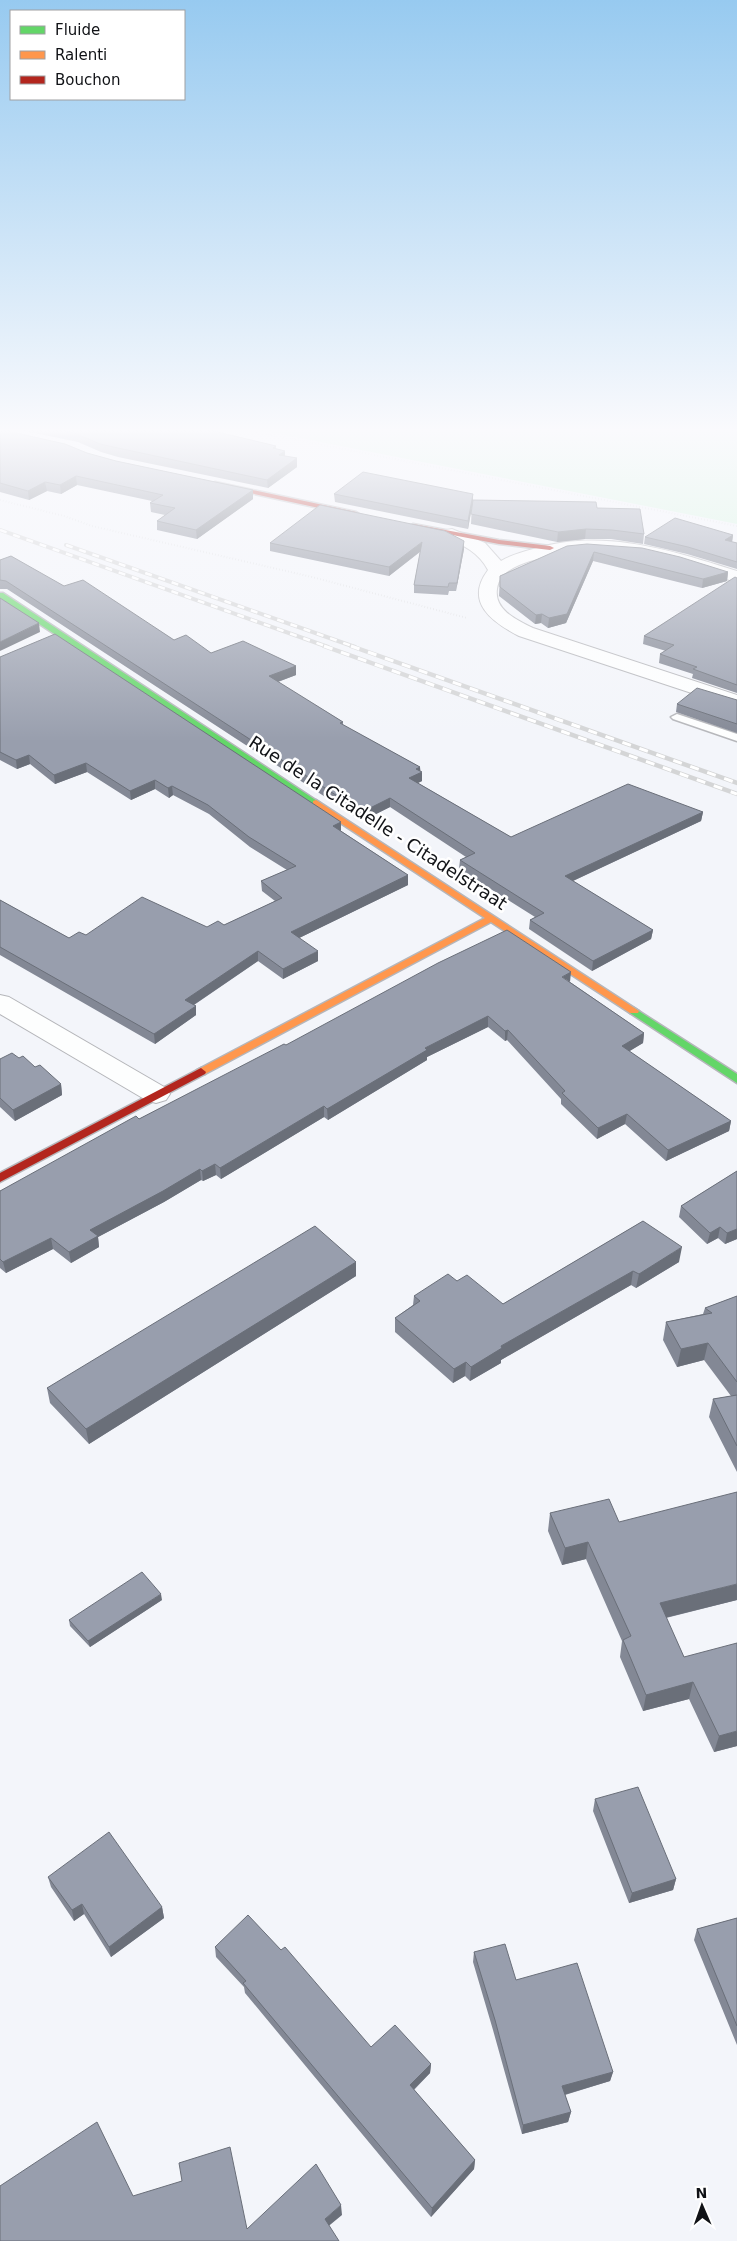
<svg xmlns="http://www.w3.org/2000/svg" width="737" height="2241" font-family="'DejaVu Sans',sans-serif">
	<rect width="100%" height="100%" fill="#f3f5fa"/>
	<path fill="#d4f5de" d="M249,428h488v96z"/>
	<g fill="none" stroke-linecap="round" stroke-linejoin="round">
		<defs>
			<path id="lane" d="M677,714l60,20v7l-64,-22 -2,-2z"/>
			<path id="street" d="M452,529l33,14 16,18c10,-6 21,-9 32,-12 70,-21 137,1 204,22v11c-20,-5 -39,-12 -58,-18 -50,-15 -99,-18 -149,-3 -14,5 -31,11 -33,28 -3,21 20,31 36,39l204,67v13l-218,-72c-27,-14 -55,-34 -31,-66 -9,-17 -24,-25 -42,-32l-3,-4 3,-4z
				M0,995l9,2 157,91 4,6 -4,6 -10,3 -10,-3 -146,-86z"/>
			<path id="fast" d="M0,593h3l317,210 -1,2h-6l-313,-207z
				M634,1008l103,66v9l-107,-70 -1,-2 1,-2z"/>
			<path id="slow" d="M316,800l323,211 -1,2h-8l-139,-91 -286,152h-8l-1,-2 1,-2 288,-152 -172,-113v-4z"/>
			<path id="jam" d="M215,482l141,30 3,2 -3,2 -143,-31v-2z
				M413,524l86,16 51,6 4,2 -4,2 -51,-6 -88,-17 -1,-1z
				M201,1068l5,4 -1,2 -205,108v-9z"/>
		</defs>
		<use href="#lane" stroke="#b5b6ba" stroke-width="3"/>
		<use href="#street" stroke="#b5b6ba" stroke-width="2"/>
		<use href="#fast" stroke="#b5b6ba" stroke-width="3"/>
		<use href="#slow" stroke="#b5b6ba" stroke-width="3"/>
		<use href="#jam" stroke="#b5b6ba" stroke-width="3"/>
		<path stroke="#d4d5d6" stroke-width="2" stroke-dasharray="0.5 2.5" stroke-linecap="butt" d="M236,428l501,98
			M0,500l64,16 28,10 220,51 155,41"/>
		<use href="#lane" fill="#fdfefe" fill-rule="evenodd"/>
		<use href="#street" fill="#fdfefe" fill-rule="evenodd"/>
		<use href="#fast" fill="#63d668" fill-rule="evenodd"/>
		<use href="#slow" fill="#ff974d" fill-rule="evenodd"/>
		<use href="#jam" fill="#b3261e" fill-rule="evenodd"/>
		<defs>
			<path id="rail-far1" d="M0,530l328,117
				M66,545l289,102"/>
			<path id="rail" d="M324,646l413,148
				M351,646l386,137"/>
		</defs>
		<use href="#rail-far1" stroke="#d4d5d6" stroke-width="4"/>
		<use href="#rail" stroke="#d4d5d6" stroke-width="4.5"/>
		<use href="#rail-far1" stroke="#fff" stroke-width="2.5" stroke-dasharray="7" stroke-linecap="butt"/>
		<use href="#rail" stroke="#fff" stroke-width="3" stroke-dasharray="9" stroke-linecap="butt"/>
	</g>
	<path fill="#838895" d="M20,428h196l-3,3 63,15v3l9,7 12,2v9l-29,21 -150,-31 -17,-5 -23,-10 -58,-12z
		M0,432l87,21 29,8 137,29v9l-56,40 -40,-9v-9l8,-6 -14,-3 -1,-9 2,-2 -75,-16 -16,9 -14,-3 -18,9 -29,-8z
		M334,494h139v6l124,8 47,26 -1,10 -32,-5h-26l-28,3 -86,-18 1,-19 -4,24 -133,-27z
		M733,535l-1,7 5,1v26l-50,-15 -43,-10 1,-7z
		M270,543l194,6 -8,42h-7l-1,4 -34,-2v-8l6,-33 -31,24 -119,-25z
		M567,546l161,26 -1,9 -25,7 -109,-27 -27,62 -18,5 -7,-5 -6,1 -36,-28 1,-20z
		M0,560l64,26 110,54 37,13 85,13v9l-18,7 65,40v3l77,42 2,14 -4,2 93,54 192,-25 -2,9 -128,60 80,49 -2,9 -59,32 -63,-42 1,-9 5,-3 -76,-48 1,-9 6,-3 -76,-50 -28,14 -355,-232h-7z
		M737,578v115l-45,-15 1,-4 -34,-11 1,-9 6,-3 -23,-7 1,-8z
		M0,657l341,165v9l67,44v10l-109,53 19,23 -35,18 -25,-18 -64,44 2,1v9l-41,29 -155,-89v-55l69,38 17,-3 121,-8 17,-2 51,-24 -13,-10 -1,-10 26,-11 -37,-23 -41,-33 -36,-19 -4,3 -14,-9 -24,11 -44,-28 -32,12 -25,-20 -13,5 -17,-9z
		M737,700v33l-61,-21 1,-8z
		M570,982l74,51 -1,10 -14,8 102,70 -2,10 -63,30 -41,-37 -28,15 -36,-35v-5l-54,-59 -2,1 -17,-14 -61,30v3l-99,60 -4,-3 -103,62 -5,-4 -13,6 -2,-1 -37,22 -66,35 1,10 -28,16 -18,-14 -47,24 -6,-5v-77l139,-72 147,-74z
		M19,1058l16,9 26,17 1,11 -47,26 -15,-14v-48z
		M737,1171v68l-12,5 -7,-6 -11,6 -28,-27 2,-11z
		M643,1221l36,41 -43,26 -5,-3 -130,75v3l-31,18 -5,-5 -12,7 -58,-51v-14l18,-13 1,-9 43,-15 46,23z
		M356,1262v14l-267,168 -39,-41 -3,-15z
		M737,1296v176l-28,-55 4,-18 18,-3 -27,-36 -27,7 -14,-27 3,-18 37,-8 2,-6z
		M550,1513l69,9 118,78 -71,18 18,39 53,89 -23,6 -25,-53 -46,12 -23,-54 2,-16 -36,-82 -24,6 -14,-34z
		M162,1600l-72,47 -20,-21 -1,-6z
		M595,1799l81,80 -3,11 -44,13 -36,-92z
		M48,1877l114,30 2,11 -53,39 -27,-43 -10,7 -23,-34z
		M737,1918v127l-43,-105 3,-11z
		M215,1947l156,100 60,17 -1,9 -16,17 61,70 -1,9 -43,48 -186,-224 -1,-6 -28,-30z
		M474,1952l42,28 97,92 -3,9 -45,14 6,17 -3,10 -46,12 -29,-104 -20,-68z"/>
	<path fill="#6a6f79" d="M207,428h9l-10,10 -1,-9z
		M285,451v8l-6,-4z
		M297,458v9l-29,21 -1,-8z
		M76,476l1,9 -16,9 -1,-9z
		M45,482l2,9 -18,9 -1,-9z
		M253,490v9l-56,40 -1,-9z
		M473,494v8l-5,27v-8z
		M586,529l-1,10 -28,3 1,-10z
		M733,535l-1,7 -7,-2z
		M464,541v8l-8,42 1,-8z
		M422,542v8l-33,26v-9z
		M594,552l-1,9 -27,62 -18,5 1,-10z
		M728,572l-1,9 -25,7 1,-9z
		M542,614l-1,9 -6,1 1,-9z
		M39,623l1,9 -40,19v-9z
		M296,666v9l-27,10v-9z
		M29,755l1,9 -13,5 -1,-9z
		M86,763l1,9 -32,12 -1,-9z
		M420,767v6l2,-1v9l-13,6v-9l7,-9z
		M155,780v9l-24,11 -1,-9z
		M172,786l1,9 -4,3 -1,-10z
		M390,798v9l-28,14v-9z
		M703,812l-2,9 -137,64 1,-9z
		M341,822v9l-8,-5z
		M408,875v10l-117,57v-10z
		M653,930l-2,9 -59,32 1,-10z
		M258,951v10l-72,49 -1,-10z
		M318,951v10l-35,18v-10z
		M571,972l-1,10 -8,-5z
		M196,1006v9l-41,29 -1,-10z
		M488,1016v11l-61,30v3l-99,60 -1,-11 98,-61z
		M508,1030l-1,10 -2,1v-10z
		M644,1033l-1,10 -23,14 2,-11z
		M61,1084l1,11 -47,26 -2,-11z
		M324,1106v11l-103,62 -1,-11z
		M627,1114l-2,10 -28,15 1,-11z
		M731,1121l-2,10 -63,30 2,-11z
		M215,1164l1,11 -13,6 -1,-10z
		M200,1169l1,11 -37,22 -66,35 1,10 -28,16 -2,-11 21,-22z
		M720,1227l-2,11 -11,6 3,-11z
		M737,1229v10l-12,5 2,-11z
		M51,1238l2,11 -47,24 -3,-11z
		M682,1247l-3,15 -43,26 3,-14z
		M356,1262v14l-267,168 -3,-15z
		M633,1271l-2,14 -130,75v3l-31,18 1,-14 30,-21z
		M708,1343l-4,17 -27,7 4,-18z
		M466,1362l-1,14 -12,7 1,-14z
		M588,1542l-2,17 -24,6 3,-17z
		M737,1584v16l-81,20 4,-17z
		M161,1594l1,6 -72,47 -2,-6z
		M693,1682l-4,17 -46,12 3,-16z
		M737,1731v15l-23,6 5,-16z
		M676,1879l-3,11 -44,13 3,-10z
		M82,1904l2,10 -10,7 -2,-11z
		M162,1907l2,11 -53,39 -2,-10z
		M431,2064l-1,9 -21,21 1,-9z
		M613,2072l-3,9 -50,15 2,-10z
		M571,2112l-3,10 -46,12 1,-9z
		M475,2160l-1,9 -43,48 1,-9z
		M341,2205l1,10 -17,14v-10z"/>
	<path fill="#989ead" stroke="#6a6f79" d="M50,428h157l-2,1 71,17 -3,2 12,3 -6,4 18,3 -30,22 -149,-32 -18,-4 -23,-10z
		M3,430l62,14 22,9 29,8 137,29 -57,40 -39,-9 18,-13 -25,-5 13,-8 -87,-19 -16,9 -15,-3 -17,9 -28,-8v-51z
		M363,472l110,22 -5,27 -134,-27z
		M473,500l123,2 1,6 43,1 4,25 -32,-4 -26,-1 -28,3 -87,-18z
		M320,505l125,26 19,10 -7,42h-8l-1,4 -34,-2 8,-43 -33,25 -119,-24z
		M675,518l58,17 -8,5 12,3v19l-49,-15 -43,-10z
		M587,544l55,4 38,9 48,15 -25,7 -109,-27 -27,62 -18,4 -7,-4 -6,1 -36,-28v-11l67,-30z
		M11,556l53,30 19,-6 91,60 12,-5 25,18 32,-12 53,25 -27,10 74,46 -3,1 80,44 -4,2 6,3 -13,6 102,59 117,-53 75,28 -138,64 88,54 -60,31 -63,-41 14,-7 -84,-53 15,-7 -85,-55 -28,14 -356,-231 -6,-1v-20z
		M735,577l2,1v107l-44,-16 4,-2 -37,-13 14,-9 -30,-9z
		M0,598l39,25 -39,19z
		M55,634l286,188 -8,4 75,49 -117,57 27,19 -35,18 -25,-18 -73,49 11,6 -42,28 -154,-87v-47l69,38 10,-6 7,3 56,-38 65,30 11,-6 6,4 58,-27 -21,-17 35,-15 -47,-29 -41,-32 -36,-19 -4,2 -13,-8 -25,11 -44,-28 -32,12 -25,-20 -13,5 -16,-8v-95z
		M697,688l40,12v24l-60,-20z
		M507,930l64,42 -9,5 82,56 -22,13 109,75 -63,29 -41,-36 -29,14 -36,-35 3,-2 -57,-61 -3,1 -17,-15 -63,32 2,2 -100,59 -3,-3 -104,62 -5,-4 -13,7 -2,-2 -37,22 -73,39 8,6 -29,16 -18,-14 -48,24 -3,-3v-68l136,-75 3,3 145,-75 2,1 152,-82z
		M12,1053l7,5 4,-2 12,11 5,-2 21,19 -48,26 -13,-12v-39z
		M737,1171v58l-10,4 -7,-6 -10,6 -29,-27z
		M643,1221l39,26 -43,27 -6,-3 -132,75 1,2 -31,19 -5,-5 -12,7 -59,-51 25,-17 -6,-5 34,-22 9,7 10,-6 36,29z
		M315,1226l41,36 -270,167 -39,-41z
		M737,1296v86l-29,-39 -27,6 -15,-27 46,-9 -7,-5z
		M737,1395v51l-24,-47z
		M737,1492v92l-77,19 24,54 53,-14v88l-18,5 -26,-54 -47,13 -23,-55 8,-4 -43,-94 -23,6 -15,-35 59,-14 10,23z
		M142,1572l19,22 -73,47 -19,-21z
		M638,1787l38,92 -44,14 -37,-94z
		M109,1832l53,75 -53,40 -27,-43 -10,6 -24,-33z
		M248,1915l33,35 4,-3 86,100 24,-22 36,39 -21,21 65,75 -43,48 -189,-225 3,-2 -31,-34z
		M737,1918v108l-40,-97z
		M505,1944l11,36 61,-17 36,109 -51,14 9,26 -48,13 -28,-105 -21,-68z
		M97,2122l36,74 49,-15 -3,-18 51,-16 17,82 69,-65 25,41 -16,14 14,22h-339v-55z"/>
	<linearGradient id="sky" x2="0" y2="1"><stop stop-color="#97caf0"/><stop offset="0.58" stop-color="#fafafd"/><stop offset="1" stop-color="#fafafd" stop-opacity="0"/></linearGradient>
	<rect width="737" height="742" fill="url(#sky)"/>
	<g text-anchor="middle" stroke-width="5" stroke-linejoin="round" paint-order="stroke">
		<g font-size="18" fill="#101216" stroke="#fff">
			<text transform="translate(378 823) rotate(33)" y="6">Rue de la Citadelle - Citadelstraat</text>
		</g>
	</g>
	<rect x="10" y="10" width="175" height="90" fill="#ffffff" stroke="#9fa0a2"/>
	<rect x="20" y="26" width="25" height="8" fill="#63d668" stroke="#9fa0a2"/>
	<text x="55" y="35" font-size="15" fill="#101216">Fluide</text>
	<rect x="20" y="51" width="25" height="8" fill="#ff974d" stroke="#9fa0a2"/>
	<text x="55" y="60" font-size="15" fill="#101216">Ralenti</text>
	<rect x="20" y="76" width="25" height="8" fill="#b3261e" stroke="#9fa0a2"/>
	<text x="55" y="85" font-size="15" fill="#101216">Bouchon</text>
	<g transform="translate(702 2206) rotate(358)" stroke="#ffffff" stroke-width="4" paint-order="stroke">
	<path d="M0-4L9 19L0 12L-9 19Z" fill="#101216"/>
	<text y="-8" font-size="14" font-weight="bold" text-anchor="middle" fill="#101216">N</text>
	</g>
</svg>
